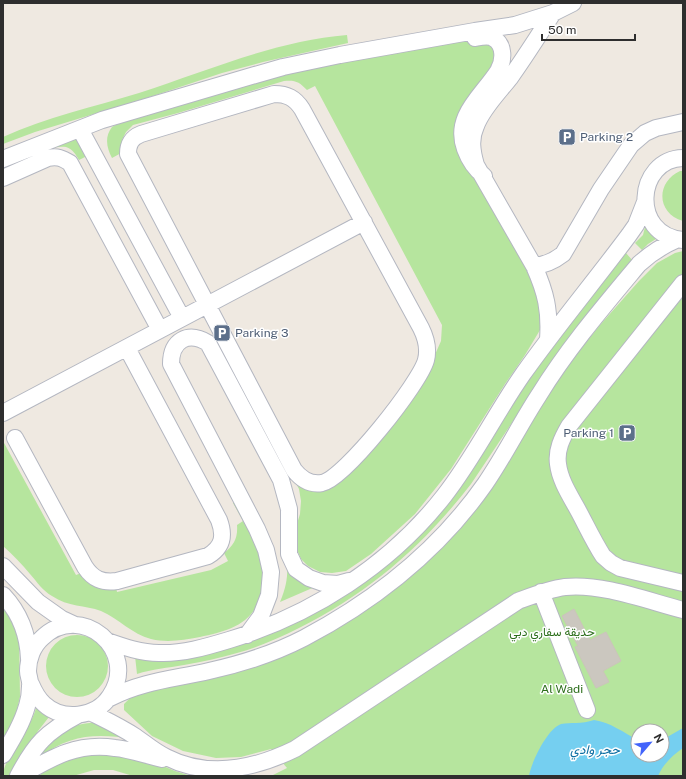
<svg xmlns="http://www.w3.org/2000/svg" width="686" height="779" font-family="'Public Sans',Vazirmatn,sans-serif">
	<rect width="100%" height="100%" fill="#efe9e1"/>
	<path fill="#b6e59e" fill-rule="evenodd" d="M347,35l1,8 -85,19 -41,11 -69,23 -118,36 -32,12v-7c43,-20 91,-30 136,-44 68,-22 136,-52 208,-58z
		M488,35l16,13 -40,76 71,152 8,49 -18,30 -20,29 -54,85 -36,45 -44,40 -25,17 -14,2 -12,-1 -12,-6 -7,-7 -6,-14 1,-18 4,-13 1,-13 -2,-12 -8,-15 35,8 104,-116 11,-25 1,-16 -127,-239 -8,4c-8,-8 -11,-10 -23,-9l-106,32 -45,12 -7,7 -4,8 1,12 -11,6c-5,-9 -8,-21 0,-31 3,-2 9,-4 12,-6l185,-54z
		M78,138l11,17 -10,5c-3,-5 -6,-11 -13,-13 -16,-3 -48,14 -63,22v-8z
		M680,171h3v50c-27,-8 -27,-39 -3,-50z
		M645,227l11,12 -8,5 -6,6 -7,-7 8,-8z
		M683,251v525h-412l16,-8 -16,-19 -30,8 -25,1 -33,-7 -31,-15 -28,-26v-6l6,-6 13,-7 73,-15 184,-91 163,-214 37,-46 39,-44 18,-18 18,-10zM638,731h24v24h-24z
		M626,253l7,8 -50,58 -21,29 -91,136c-48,62 -102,109 -172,144 -20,10 -40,19 -62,25 -17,5 -35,9 -53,12 -16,3 -32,4 -47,9l-2,-18 85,-10 174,-93 144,-192z
		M3,441l73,134 8,-3 31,10 2,10 94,-22 17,-9 -4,-8c10,-8 14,-15 13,-28l6,-4 -10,-18 8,-4 30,67c-4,12 -7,27 -13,38 -12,23 -35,28 -58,33 -17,3 -32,6 -49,2 -19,-5 -32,-20 -50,-28 -16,-6 -33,-4 -49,-15 -9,-5 -15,-14 -22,-22 -8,-10 -17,-19 -27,-28z
		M287,557l30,29 -37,16c7,-17 8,-26 7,-45z
		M3,600l16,30 1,67 -5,21 -12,20z
		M46 666a31 31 0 1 1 62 0a31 31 0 1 1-62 0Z
		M36,708l13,9 -11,14 -26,45h-9c0,-19 28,-47 33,-68z
		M101,722l32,17c-36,-6 -63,-5 -93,18 8,-27 37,-34 61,-35z
		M73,751l76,9 26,11 16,5h-58l-20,-6h-19l-21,6h-33l2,-4z"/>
	<path fill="#75cff0" d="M594,720c16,2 30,13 44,20v15h24v-15l21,-12v20c-11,8 -19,15 -25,28h-129c2,-13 18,-47 32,-52 5,-1 10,-1 15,-1 6,0 12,-1 18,-3z"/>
	<path fill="#cbc7bf" stroke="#cbc5ba" d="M574,609l16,31 16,-8 15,29 -18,10 6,11 -13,6 -21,-41 3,-1 -16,-30z"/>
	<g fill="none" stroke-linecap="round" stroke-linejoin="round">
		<defs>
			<path id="minor" d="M475,38c5,-1 13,-3 18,0 12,6 11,23 5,33 -16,25 -45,45 -33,78 4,11 10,20 19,27
				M274,94c13,0 21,4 28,15l119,219c5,10 8,20 5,32 -6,23 -81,118 -104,123 -12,2 -21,-4 -28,-13l-166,-316c0,-10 3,-16 13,-20z
				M80,129l102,189
				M683,158c-47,1 -53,77 0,82
				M3,159l99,-39 153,-45 28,-8 57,-12 135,-24 40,-6 38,-12 20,-10
				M3,178l45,-20c9,-2 14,0 22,5l90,167
				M534,266c12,-1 20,-5 29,-12l38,-65 30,-44 14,-12 11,-5 27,-6
				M683,283l-114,143c-7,12 -13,24 -11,38 2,17 13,33 21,48 8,15 15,30 24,44l8,7 9,5 63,15
				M548,340c2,-30 -2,-47 -14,-74l-58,-101c-4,-14 -6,-26 0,-39 6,-17 23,-34 34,-48 15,-21 29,-43 43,-65
				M3,413l361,-191
				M15,438l70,129c8,12 17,16 32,14l91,-25c15,-9 17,-20 11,-36l-92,-172
				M3,566l35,36 24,17 13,6
				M541,592l46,118
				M3,595c17,18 25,39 26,64
				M247,635l14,-19 8,-21 2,-23 -5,-22 -9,-21 -86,-165c0,-24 17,-33 37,-21l73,137 8,29v45l7,15 13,9 14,5 15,1 11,-3
				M107,641c17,6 34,12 52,12 23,1 47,-6 70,-13 83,-25 161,-75 215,-144 30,-38 51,-82 79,-122 34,-48 71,-92 106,-139l7,-10 9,-23
				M110,698c32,-17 65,-19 99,-27 32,-7 66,-18 95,-33 72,-38 134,-87 181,-154 20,-29 35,-60 54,-89 29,-47 65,-89 100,-131 12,-11 23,-18 37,-24
				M90,712c16,8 31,15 46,25 10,7 19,15 30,20 43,22 88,12 129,-8l223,-148c16,-6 31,-12 47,-14 37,-4 83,14 118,23
				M3,755c9,-15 19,-31 24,-49 2,-6 3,-13 3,-20 1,-5 -2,-10 -2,-15 0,-12 5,-25 14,-33 39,-38 98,13 68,58 -14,22 -48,25 -66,8 -7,-6 -10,-13 -13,-20
				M18,776c17,-32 28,-44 60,-61
				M20,776c31,-18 57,-34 95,-28 14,1 33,8 47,11"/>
		</defs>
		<use href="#minor" stroke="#b4b7c1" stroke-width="18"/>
		<use href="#minor" stroke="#fff" stroke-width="16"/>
	</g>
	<defs>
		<symbol id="parking-square" viewBox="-11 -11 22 22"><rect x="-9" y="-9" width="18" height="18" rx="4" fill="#5c6f8a" stroke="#fff"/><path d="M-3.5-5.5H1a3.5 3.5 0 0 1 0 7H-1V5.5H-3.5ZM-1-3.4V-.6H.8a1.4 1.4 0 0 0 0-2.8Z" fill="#fff"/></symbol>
	</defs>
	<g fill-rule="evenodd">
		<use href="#parking-square" x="557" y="127" width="20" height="20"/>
		<use href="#parking-square" x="212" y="323" width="20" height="20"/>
		<use href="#parking-square" x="617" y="423" width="20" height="20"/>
	</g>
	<g text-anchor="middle" stroke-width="3" stroke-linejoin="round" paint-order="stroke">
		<g font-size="12" fill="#4e5e75" stroke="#fff" text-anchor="start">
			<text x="580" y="141">Parking 2</text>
			<text x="235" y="337">Parking 3</text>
			<text x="614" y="437" text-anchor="end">Parking 1</text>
		</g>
		<g font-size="12" fill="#2c6e1b" stroke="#fff">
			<text x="552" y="636">حديقة سفاري دبي</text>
			<text x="562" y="693">Al Wadi</text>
		</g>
		<g font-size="13" font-style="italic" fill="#0d6fa3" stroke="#fff">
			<text x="595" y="754">حجر وادي</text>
		</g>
	</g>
	<rect width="686" height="779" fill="none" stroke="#2e2e2e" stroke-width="8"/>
	<g transform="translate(650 743) rotate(62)"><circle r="19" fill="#ffffff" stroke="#ababab"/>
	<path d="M0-3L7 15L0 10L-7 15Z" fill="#4264fb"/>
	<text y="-6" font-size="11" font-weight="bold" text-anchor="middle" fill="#2e2e2e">N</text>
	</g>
	<path d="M542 34v6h93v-6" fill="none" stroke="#2e2e2e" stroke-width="2"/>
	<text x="548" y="34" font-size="12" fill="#2e2e2e" stroke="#ffffff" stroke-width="3" paint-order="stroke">50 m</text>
</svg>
